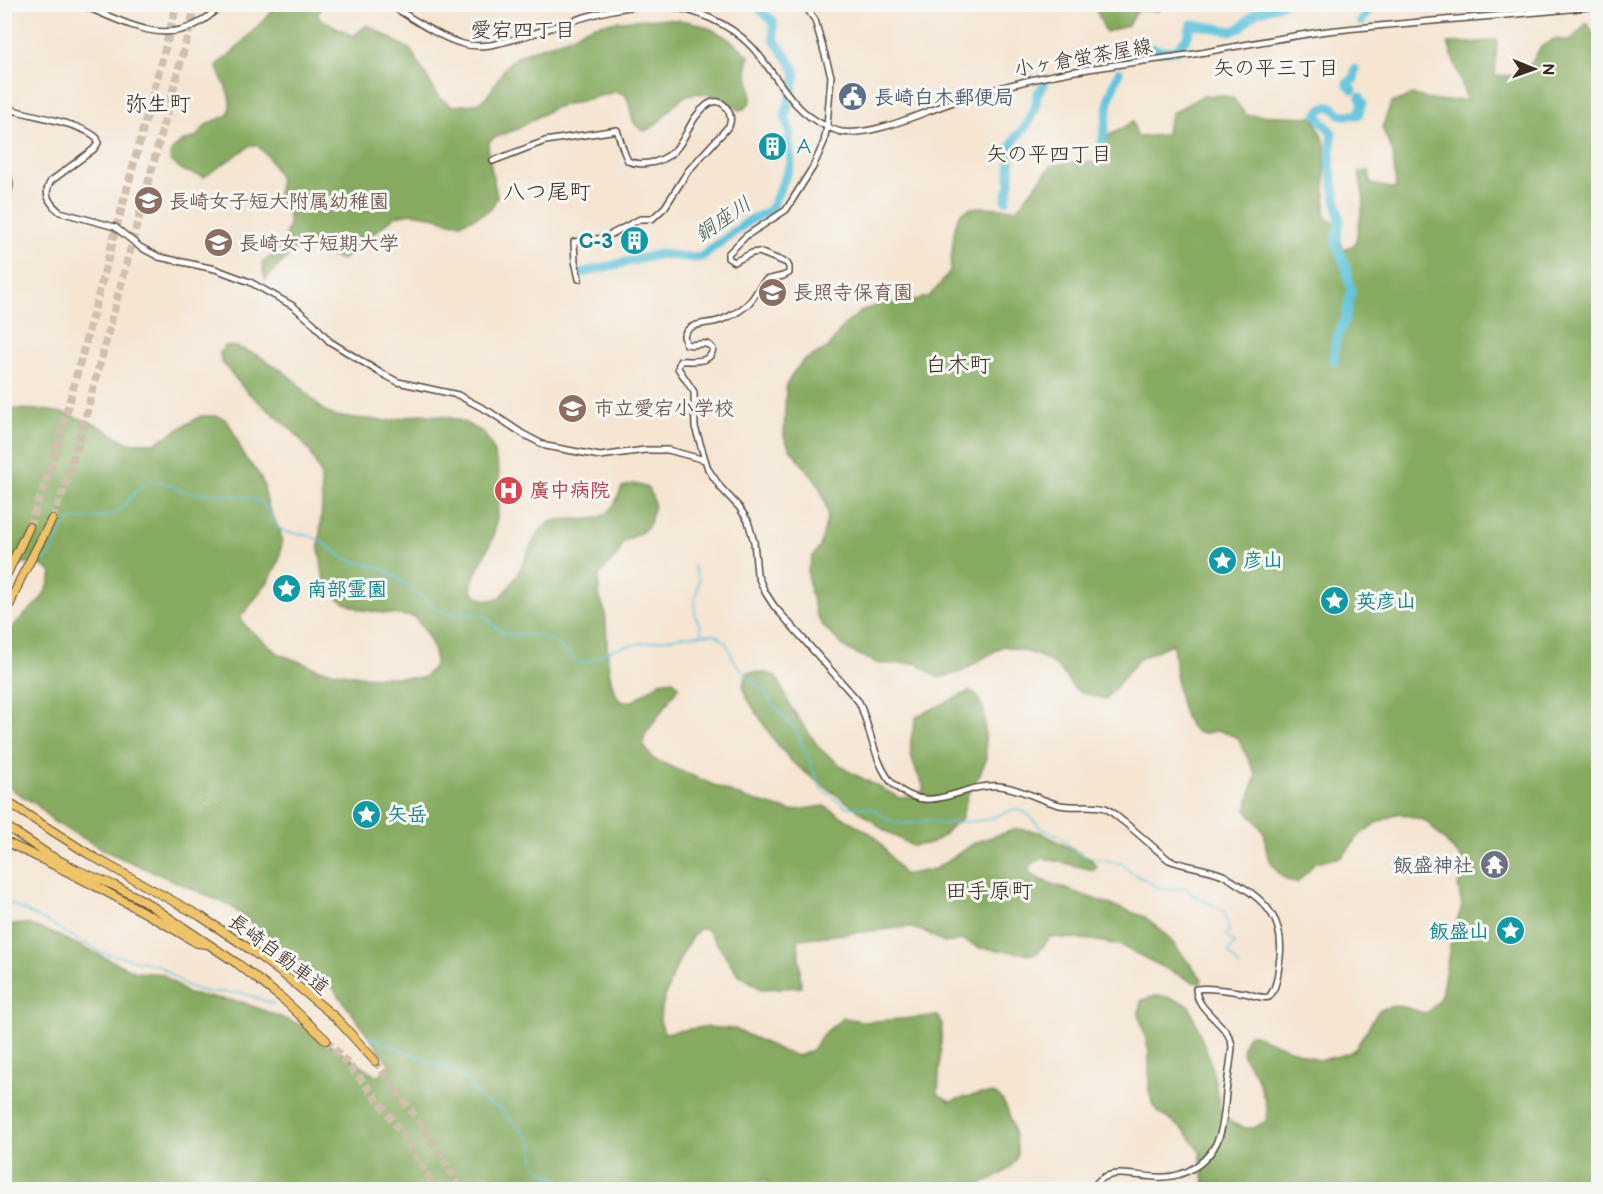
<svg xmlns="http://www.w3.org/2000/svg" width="1603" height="1194" font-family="'Balsamiq Sans','Klee One',sans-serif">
	<rect width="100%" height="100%" fill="#f6f6f2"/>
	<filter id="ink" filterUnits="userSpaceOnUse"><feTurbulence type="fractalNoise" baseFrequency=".0167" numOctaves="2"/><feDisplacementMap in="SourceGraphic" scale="12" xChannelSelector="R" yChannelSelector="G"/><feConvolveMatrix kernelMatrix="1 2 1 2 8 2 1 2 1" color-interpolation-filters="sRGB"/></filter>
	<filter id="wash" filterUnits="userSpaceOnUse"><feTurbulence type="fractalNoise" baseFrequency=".008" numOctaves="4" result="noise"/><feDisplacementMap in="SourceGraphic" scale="24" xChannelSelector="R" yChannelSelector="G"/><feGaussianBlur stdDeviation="1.35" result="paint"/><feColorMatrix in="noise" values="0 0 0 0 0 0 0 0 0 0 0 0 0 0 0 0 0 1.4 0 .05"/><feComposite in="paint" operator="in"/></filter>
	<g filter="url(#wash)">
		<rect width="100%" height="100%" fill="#f5e5d1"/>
		<path fill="#86ab60" stroke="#606a3f" stroke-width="1.5" d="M279,4l42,1h1l-5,12 36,19 14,-11 44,25 28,48 13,8c9,-1 19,0 27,-4 15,-6 20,-35 38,-45 15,-9 34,-12 51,-19 7,-3 13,-8 20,-10 13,-6 31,-7 45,-8 50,-4 80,1 117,37 -1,3 -3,6 -3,9 -1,13 14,39 -7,44 -9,-4 -16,-12 -25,-14 -41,-13 -41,21 -70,35 -19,-7 -11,-23 -20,-37l-10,-2 -62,16 -36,21 -23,9 -5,4 -1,9 9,46 -6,12 -14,8 -17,6 -13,-1 -9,-5 -27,-4 -16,3 -24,20 -15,7 -7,11 -7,6 -10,-3 -13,-12 -13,-7 -41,42 -3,-17 19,-14 8,-25 -2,-22h-11l4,-23 -13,-24 -10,-10 -7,1 -46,31 -20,-6 -14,-10 2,-11 10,-8 14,-5 11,-13 21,-9c7,-16 -5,-32 -11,-47l3,-6 12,-9z
			M1091,5h72l-5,6 -20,-1 -10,15 -22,7c-7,-12 -5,-18 -15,-27z
			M1587,23l11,17v1149l-334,1 -60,-8 -4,-31 -15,-20 -25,-18 -7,-7 -4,-16v-39l-10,-37 2,-13c19,-10 29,-3 48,4l20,53 6,24 5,27 10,13 14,6h10l12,-7c0,-1 1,-7 1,-9 0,-6 -8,-31 -11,-36 -9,-18 -21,-19 -8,-41l4,-1 65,26 18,-3 14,-4 7,-5 23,-38c4,-1 10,-3 14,-4 12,-1 23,6 34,7l9,-9 5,-8 11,-60 10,-30 -4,-21 9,-21 -41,-43 -27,-8 -23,10 -16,12 -18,22 -27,5 -7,9 -11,12c-15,-1 -29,-21 -31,-35 -1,-4 0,-10 -2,-14 -3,-8 -12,-17 -18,-24l10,-35 -18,-37c-6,-2 -13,-6 -18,-7 -9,-1 -15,5 -23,1 -21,-12 -21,-67 -24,-89l-34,16 -33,40c-10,-3 -24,-4 -32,-11 -4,-3 -7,-11 -11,-15 -15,-17 -38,-23 -60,-27l-42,26 -22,6 -23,-15 -37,1 -32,-15 -24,-23 -7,-12 -7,-29 -1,-16 5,-13 7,-9 8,-32 -4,-16 -6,-15 -29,-37 -5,-11 2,-50 7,-13 10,-12 26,-14 14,-21 20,-16 22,-7 19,-1 24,-5 11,-11 11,-15 4,-38 2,-10 5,-10 10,-5 11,-1 35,2 35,-44 22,-3 25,1 9,-27 12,-6 13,-9 4,16 28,-2 7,-22 30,-17 17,-1 14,3 13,17 68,2 11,28v73l10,4 8,27 12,-4 9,-45 -5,-28 10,-1 2,13 25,5 -3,-36 -11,-25 9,-25 21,-8 26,6 29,-1 -19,-57h21l28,-3 -2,35 19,1 17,-13 10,-16 13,-8 16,2z
			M225,346l12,1 22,9 14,10 10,5 14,12 26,27 11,6 54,5 32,-7 22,2 17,4 24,12 9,14 7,25 1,18 -2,23 -5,26 -20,41 -2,11c7,9 18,12 29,8 5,-6 10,-12 14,-18 9,-13 20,-47 33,-56 18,-11 41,2 58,-10 9,-5 13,-18 17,-27l12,-3 14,4 4,8 2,9 -4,19 -8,8 -19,10 -5,12 -19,21c0,6 -1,13 0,19 1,7 5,12 6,19 4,27 -2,65 16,89l12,-1 27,-19 13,-2 6,6 -34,49 -2,9 10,15 91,39 47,13 33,-5 51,30 29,39 31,-6 41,-27 41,-13 23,3 51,27 6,8 -4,3 -50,-12 -10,5 -5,8 13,9 104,37 23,20 34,42 -1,4 -8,-1 -74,-37 -26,-5 -43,-3 -12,16 -8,1 -50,-6 -17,-8 -19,3 -16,-10 -19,-6 -111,12 3,48 -40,2 -23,-15 -29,-42c-3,-3 -4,-4 -8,-3 -15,5 -41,75 -41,90 0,4 3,10 4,14l39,-6 32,2 49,23 14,4 13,-5 12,-17 19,-15 -1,-2 24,5 72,-6 5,8 -4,70 12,7c14,-3 31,-10 46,-6 11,3 25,53 20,64 -7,14 -24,20 -37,26l-2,4 -204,1 -7,-8 -48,-1 -17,9h-696l-1,-265 23,-1 23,8 86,40 26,2 26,20 54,8 61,24 74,50 14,-10 -57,-77 -105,-84 -119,-52 -56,-31 -17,-17 -23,-14 -9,-8v-149l36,-35 8,-14 3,-12c-13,-14 -31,-10 -47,-8v-156l40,1 23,4 31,12 29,17h27l46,-27h17l7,3 6,8 14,31 13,15 5,10 5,23 12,25 2,11 -3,19 -9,18 -25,33 -4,2 1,7 4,6 33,27 40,15 40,7 64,2 12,-13c1,-19 -9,-34 -21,-48l-52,-7 -17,-7 -11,-8 -7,-7 -4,-13 -4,-27 3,-42 -1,-31 -12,-25 -16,-19 -47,-40 -25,-30 -1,-8z
			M748,672l18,1 9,3 5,7 11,25 29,41 28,22 52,27 13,-1 10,-6c1,-8 -2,-10 -6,-18 -10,-22 -7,-35 0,-57l53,-25 6,3 8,17 2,49 -6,14 -12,20 -7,26 -9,6 -8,9 -12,8 -20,3 -28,-16 -18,-14 -55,-39 -20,-16 -19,-24 -25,-39 -4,-13z"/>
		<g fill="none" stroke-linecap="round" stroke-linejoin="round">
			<path stroke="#60c5dd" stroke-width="1.5" d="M32,565c22,-5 20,-16 29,-33 3,-4 6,-8 10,-12 14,-3 31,-1 45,-7 11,-5 20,-30 37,-32 12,-1 20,7 30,10 22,6 46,0 68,8 5,1 12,4 16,9 6,7 6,18 15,22 9,5 21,3 31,7 12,4 19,15 30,20 13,7 27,6 39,12 23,12 43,34 65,44 11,5 25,-2 36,3 7,4 15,13 21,18l36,2 18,9 20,17h9l26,-13 13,-3 58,-10 29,-2 5,2 9,8 6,16 37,39 10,15 15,14 26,60 25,19 23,1 7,2 10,9 8,3 13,2 22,-4 9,4 48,-4 29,-11 10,3 16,16 19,8 20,19 40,8 4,2 5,6 31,17 10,2 15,-3 8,8 31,15 5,21 -3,4 9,8 -7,9 12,15
				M693,565l6,15 -4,22v14l6,10v9
				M4,900l45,23 51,29 58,13 29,21 9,3 10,3 36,1 32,11
				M368,1036l89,37 7,5 19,23 16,7 31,31 3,4 1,16 5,10 20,11 6,10"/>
			<path stroke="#60c5dd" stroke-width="9" d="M1361,22c3,-6 9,-11 12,-18
				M1093,61l7,-7c20,2 36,6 53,-6l7,3 16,-1 12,-14 2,-9 2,-3 40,7 8,-3 15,-15 27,-9
				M1353,90l-6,-7 7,-4 1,-10
				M1102,143l8,-47 9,-24
				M1006,200l4,-17v-34l6,-12 11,-12 9,-20 1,-11 7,-9v-2
				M581,273l79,-19 35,4 6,-1 49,-37 17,-8 5,-5 19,-43 -2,-25 1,-6 -5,-16 11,-42 -2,-7 -20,-29 -1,-18 -11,-9 -5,-8
				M1334,361l1,-19 11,-25 5,-27 -5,-23 -10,-23 4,-24 -10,-55 2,-32 -15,-18 4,-6 10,-3 10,9h17l5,-12 -3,-6"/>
		</g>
	</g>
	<g filter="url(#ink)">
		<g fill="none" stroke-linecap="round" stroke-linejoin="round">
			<path stroke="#d0c0ad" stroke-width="8" stroke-dasharray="8 4" stroke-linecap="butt" d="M52,519l11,-27 18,-58 115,-430
				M29,527l20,-54 10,-33 118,-436
				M326,1040c21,23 42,46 60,71 18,25 34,52 50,79
				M375,1061c32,41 60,84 87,129"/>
			<defs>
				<path id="tertiary" d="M79,4c52,20 96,51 143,0
					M389,4c21,13 51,34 74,40 23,6 47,-4 69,-10 42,-13 87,-32 132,-28 31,3 65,17 87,40 25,26 39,64 73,79 6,3 12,6 18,7 31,4 77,-18 106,-28 35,-12 69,-22 106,-29 46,-9 94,-14 140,-21 45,-8 89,-17 134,-23 90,-10 180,-15 270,-25
					M799,4l9,6 7,10 16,56 -4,50 -3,16 -11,25 -27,43 -40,26 -18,18v4l6,4 18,-9 7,-1 28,11 2,4v6l-6,3 -17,4c-7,6 -9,13 -14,19 -6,9 -21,17 -31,21 -13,5 -32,1 -37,16l2,8c10,3 20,-5 27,5 -3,16 -21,11 -33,12l-2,7 16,24 1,35 13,42 13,19 18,19 9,14 6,21 3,32 8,18 9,14 85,96c11,24 16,65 35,83 37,33 66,-2 105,1 22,2 39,14 61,19 14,3 31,-1 45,3 7,3 13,10 19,14 15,12 30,26 45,38 18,7 37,8 54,15 6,3 11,7 16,10 29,17 45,37 41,72 -2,13 -2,29 -11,40 -9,2 -15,-2 -24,-4 -12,-2 -36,-6 -49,-4 1,24 33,34 36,57 -1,15 -4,31 -6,46 -1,14 -2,29 -6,42 -9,28 -35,45 -64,43 -16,0 -41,-8 -55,2 -4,2 -6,7 -9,11
					M4,106l9,4c21,6 70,14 84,28l1,5 -4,6 -43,32c-9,13 -1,23 9,31l55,15 25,20 19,10 56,12 35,13 43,24 20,17 16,18 50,31 19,10 60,13 32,17 33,22 23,12 54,10 45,-6h23l37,10
					M4,125l3,-2 6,-13
					M493,161l52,-20 72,-11 7,22 4,9c9,4 17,3 27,1 34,-11 28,-39 52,-57 14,-11 28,8 22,21l-41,45 -23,36 -13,12h-12l-36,19 -30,4 1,19 4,18
					M4,166c8,14 7,25 0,38"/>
				<path id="motorway" d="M4,580l25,-53
					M4,611l6,-7 10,-24 32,-61
					M4,800l86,55 110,61 51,34 32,24 53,44 39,43
					M4,825l45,30 28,15 36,15 31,16 94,63 46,36 42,40
					M4,841c66,31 130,64 193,102l9,1"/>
			</defs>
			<use href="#tertiary" stroke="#574639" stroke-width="8"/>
			<use href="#motorway" stroke="#574639" stroke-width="10"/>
			<use href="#tertiary" stroke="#fff" stroke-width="5"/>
			<use href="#motorway" stroke="#efc469" stroke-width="8"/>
		</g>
	</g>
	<defs>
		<symbol id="civic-disc" viewBox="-11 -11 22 22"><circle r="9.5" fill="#5c6f8a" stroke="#f6f6f2"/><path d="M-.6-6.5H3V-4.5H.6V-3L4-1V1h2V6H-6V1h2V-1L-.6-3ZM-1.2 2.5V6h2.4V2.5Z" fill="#fff"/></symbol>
		<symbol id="building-disc" viewBox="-11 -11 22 22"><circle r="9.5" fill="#0f9aa8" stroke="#f6f6f2"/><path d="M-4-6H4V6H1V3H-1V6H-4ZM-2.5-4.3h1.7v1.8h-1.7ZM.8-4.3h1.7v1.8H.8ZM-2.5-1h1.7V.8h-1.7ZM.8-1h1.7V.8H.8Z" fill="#fff"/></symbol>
		<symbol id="school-disc" viewBox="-11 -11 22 22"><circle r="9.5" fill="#8d6e63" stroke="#f6f6f2"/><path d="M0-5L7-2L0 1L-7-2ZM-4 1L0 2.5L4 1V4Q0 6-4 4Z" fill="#fff"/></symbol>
		<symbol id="university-disc" viewBox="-11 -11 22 22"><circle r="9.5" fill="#8d6e63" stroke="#f6f6f2"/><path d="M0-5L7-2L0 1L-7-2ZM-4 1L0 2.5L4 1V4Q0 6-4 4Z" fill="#fff"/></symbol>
		<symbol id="hospital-disc" viewBox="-11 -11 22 22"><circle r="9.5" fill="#e0444e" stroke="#f6f6f2"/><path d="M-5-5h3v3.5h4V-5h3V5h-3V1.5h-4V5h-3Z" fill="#fff"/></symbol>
		<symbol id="sight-disc" viewBox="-11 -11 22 22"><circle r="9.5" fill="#0f9aa8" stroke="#f6f6f2"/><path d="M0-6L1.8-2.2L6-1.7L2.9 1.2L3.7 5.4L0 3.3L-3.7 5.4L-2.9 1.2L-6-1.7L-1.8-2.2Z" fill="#fff"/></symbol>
		<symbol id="temple-disc" viewBox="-11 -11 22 22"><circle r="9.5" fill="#6b7280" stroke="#f6f6f2"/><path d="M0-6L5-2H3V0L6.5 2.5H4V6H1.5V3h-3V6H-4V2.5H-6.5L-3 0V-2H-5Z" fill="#fff"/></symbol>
	</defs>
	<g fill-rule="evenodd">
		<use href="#civic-disc" x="836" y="80" width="33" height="33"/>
		<use href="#building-disc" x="756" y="130" width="33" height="33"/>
		<use href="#school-disc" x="132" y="184" width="33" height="33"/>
		<use href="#building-disc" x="618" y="224" width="33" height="33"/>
		<use href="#university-disc" x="202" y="226" width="33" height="33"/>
		<use href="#school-disc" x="756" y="276" width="33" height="33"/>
		<use href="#school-disc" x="556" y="392" width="33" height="33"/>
		<use href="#hospital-disc" x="492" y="474" width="33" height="33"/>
		<use href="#sight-disc" x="1206" y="544" width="33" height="33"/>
		<use href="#sight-disc" x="270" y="572" width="33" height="33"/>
		<use href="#sight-disc" x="1318" y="584" width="33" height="33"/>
		<use href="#sight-disc" x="350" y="798" width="33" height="33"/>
		<use href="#temple-disc" x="1478" y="848" width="33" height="33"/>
		<use href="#sight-disc" x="1494" y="914" width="33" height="33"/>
	</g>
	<g text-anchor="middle" stroke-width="6" stroke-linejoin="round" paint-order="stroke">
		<g font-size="20" fill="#3b2a1e" stroke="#f6f6f2">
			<text transform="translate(1083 57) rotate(-10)" y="7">小ヶ倉蛍茶屋線</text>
			<text transform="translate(279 954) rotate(37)" y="7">長崎自動車道</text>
		</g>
		<g font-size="20" font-weight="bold" fill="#4e5e75" stroke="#f6f6f2" text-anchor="start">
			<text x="874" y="104">長崎白木郵便局</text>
		</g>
		<g font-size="20" font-weight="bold" fill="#0d838f" stroke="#f6f6f2" text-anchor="start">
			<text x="794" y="153">Ａ</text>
			<text x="613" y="248" text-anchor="end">C-3</text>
			<text x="1243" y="567">彦山</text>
			<text x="307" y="596">南部霊園</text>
			<text x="1356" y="608">英彦山</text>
			<text x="387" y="821">矢岳</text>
			<text x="1489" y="938" text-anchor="end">飯盛山</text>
		</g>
		<g font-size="20" font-weight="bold" fill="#785e54" stroke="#f6f6f2" text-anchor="start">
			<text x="169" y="208">長崎女子短大附属幼稚園</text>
			<text x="239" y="250">長崎女子短期大学</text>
			<text x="793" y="299">長照寺保育園</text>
			<text x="594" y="415">市立愛宕小学校</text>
		</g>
		<g font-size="20" font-weight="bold" fill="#be3a42" stroke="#f6f6f2" text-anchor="start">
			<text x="530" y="497">廣中病院</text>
		</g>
		<g font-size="20" font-weight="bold" fill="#5b616d" stroke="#f6f6f2" text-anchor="end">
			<text x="1473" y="872">飯盛神社</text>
		</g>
		<g font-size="21" fill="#3b2a1e" stroke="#f6f6f2">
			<text x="523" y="37">愛宕四丁目</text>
			<text x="1276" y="75">矢の平三丁目</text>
			<text x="1049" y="161">矢の平四丁目</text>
		</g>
		<g font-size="21" font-style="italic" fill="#465857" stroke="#f6f6f2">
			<text transform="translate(723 219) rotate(-34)" y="7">銅座川</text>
		</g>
		<g font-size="22" fill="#3b2a1e" stroke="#f6f6f2">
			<text x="158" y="111">弥生町</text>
			<text x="547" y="199">八つ尾町</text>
			<text x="958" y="372">白木町</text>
			<text x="989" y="898">田手原町</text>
		</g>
	</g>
	<rect width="1603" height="1194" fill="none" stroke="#f6f6f2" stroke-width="24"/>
	<g transform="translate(1534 69) rotate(91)" stroke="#f6f6f2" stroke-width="4.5" paint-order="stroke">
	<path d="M0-4.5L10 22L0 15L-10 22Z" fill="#3b2a1e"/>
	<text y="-9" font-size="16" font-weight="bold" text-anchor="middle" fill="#3b2a1e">N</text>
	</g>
</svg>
